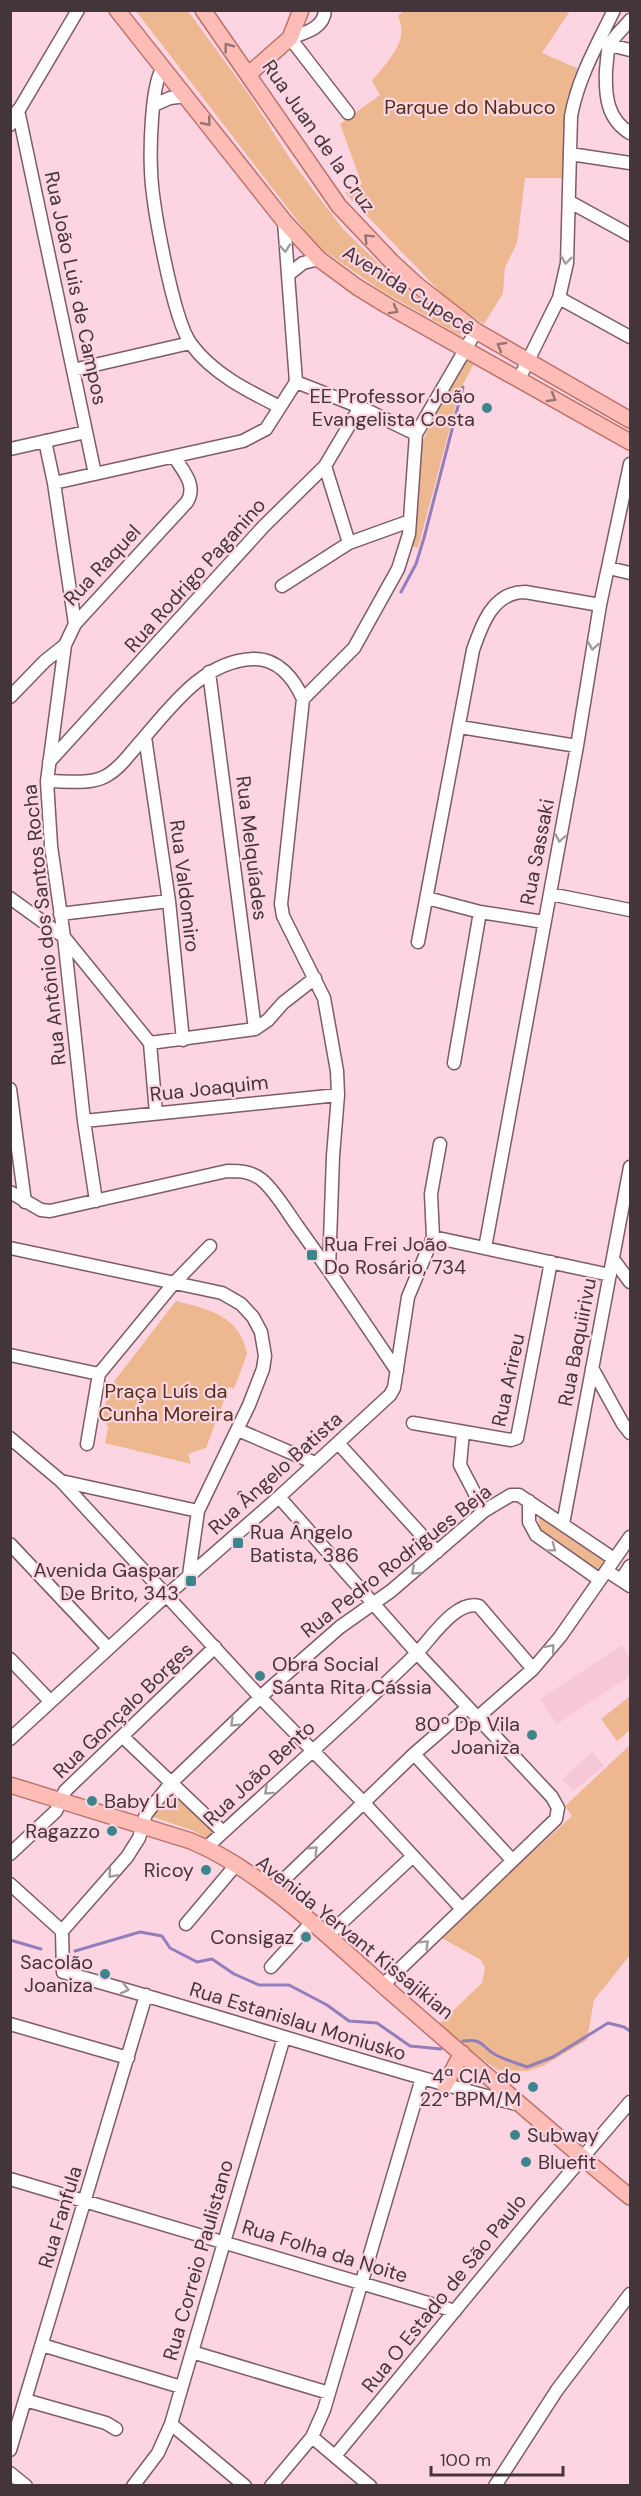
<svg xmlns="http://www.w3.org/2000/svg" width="641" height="2496" font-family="'DM Sans',sans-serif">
	<rect width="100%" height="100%" fill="#fdd5e2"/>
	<path fill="#f6c7d6" d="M622,1645l8,14v17l-73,48 -17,-25z
		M592,1752l12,14 -31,25 -11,-12z"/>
	<path fill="#edb790" d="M136,11h52l62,85 43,67 50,66 56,54 62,49v4l-79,-45 -65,-45z
		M404,11h166l-28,42 39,17 -14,28v80h-42l-8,65 -12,24 -2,26 -19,31 -34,-22 -105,-109 17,-9 -22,-60 40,-29 -8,-14c15,-20 38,-39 26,-65z
		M467,353l9,7 -16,30 -42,158 -7,-2 10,-101 16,-36z
		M176,1301c32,8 65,15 71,53l-13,35 -5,-2 -23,61 -18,6 3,10 -86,-21 3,-15 -5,-12 6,-28z
		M539,1511l71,48 -12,18 -54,-38 -5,-11z
		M630,1696v34l-13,11 -16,-22z
		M630,1745v210l-36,45 -7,40 -44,26 -16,5 -29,-1 -22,-15 -37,-31 43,-41 3,-15 -4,-8 -41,-23 132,-121 -7,-10z
		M172,1791l42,40 -7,7 -13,-7 -41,-14 -1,-2z"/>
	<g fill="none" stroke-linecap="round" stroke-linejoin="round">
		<path stroke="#937ebc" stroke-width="3" d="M401,592l15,-28 8,-26 39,-151
			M10,1940l31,9
			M75,1951l65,-19 22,4 8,12 27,14 15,-3 22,15 25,11h30l38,20 22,16 28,2 33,23 31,3
			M463,2041c21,-3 18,6 33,14 9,5 21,8 31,12l26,-10 55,-34 16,4 6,4"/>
		<defs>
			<path id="minor" d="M325,10c-1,19 -21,23 -35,28l58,75
				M630,20c-6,8 -17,17 -21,26 -2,8 -2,17 -3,24 -1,26 1,49 24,63
				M606,44l24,6
				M163,68c-12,15 -13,82 -12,103 1,32 22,149 40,173 22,30 57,47 89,63
				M154,105l16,-7 16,-2
				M18,110l77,364
				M10,125l68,-115
				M570,154l60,9
				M570,202l60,33
				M289,274l14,-11 16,-4
				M559,298l71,39
				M73,370l117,-27
				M519,379l40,-81 8,-35 4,-147c7,-38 26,-71 43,-106
				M296,382l64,25 56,27
				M45,441l9,42 21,141
				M10,449l76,-17
				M325,466l24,77
				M54,483l189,-42 23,-12 30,-47 -12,-161
				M609,568l21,5
				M282,586l67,-43 61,-22
				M65,645l-18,136 4,65 13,91 20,184 12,80
				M209,672l46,357
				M10,697l35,-36 20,-16 10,-21 112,-122c10,-16 -3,-30 -12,-44
				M303,699l51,-51 44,-79 11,-35 7,-100 60,-103
				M460,727l117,19
				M145,737l24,164 14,139
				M49,762l215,-236 61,-60 35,-59
				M47,781c19,0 43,4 59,-5 13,-7 21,-19 30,-29 32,-36 65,-86 117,-88 25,-1 41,20 50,40l-22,205 2,12 41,82 13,73 1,24 -5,61 -4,113
				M550,894l80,16
				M10,898l54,39 86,106 105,-14 13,-9 15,-17 32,-25
				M427,898l53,14 64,10
				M60,914l109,-13
				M418,942l55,-292c9,-26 20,-58 52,-58l75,13
				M150,1043l6,70
				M454,1063l26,-151
				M10,1089l15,113
				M84,1121l254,-26
				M10,1192l31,18 9,1 177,-40c13,0 24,0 35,9 14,12 25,32 36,47 34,47 66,95 99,144
				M433,1237l-2,-43 9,-50
				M10,1248l212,45 19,11 12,13 8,15 4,24 -2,13 -14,36 -51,106 -9,64
				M485,1248l92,-502 23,-141 30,-141
				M613,1259l17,23
				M10,1355l89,19
				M592,1368l31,56 7,9
				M413,1423l98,17 6,-2 34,-176
				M238,1430l77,33
				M463,1432l-3,33 24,46
				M10,1438l51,43 200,217 102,104 99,107
				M338,1443l99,109
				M87,1444l12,-70 75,-91 36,-37
				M61,1481l137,30
				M279,1497l138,156 135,144 6,11 -2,11 -173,166
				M529,1501v21l7,13 64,45
				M563,1524l67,-357
				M10,1544l98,104
				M607,1571l23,15
				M621,1580l9,-14
				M10,1659l40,42
				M478,1717l55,-48 27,-32 70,-100
				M123,1737l100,95
				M10,1739l148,-136 121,-106 111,-102 4,-7 14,-91 25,-60 177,38
				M414,1754l98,106
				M206,1848c70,-65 142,-127 210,-194 14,-14 40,-55 63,-48l54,63
				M10,1854l46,-43 9,-20 150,-144
				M10,1884l52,47 1,41c153,42 304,93 457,133
				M272,1891l142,-137 53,-46
				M186,1924l49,-58
				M62,1931l65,-74 12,-19 7,-24 25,-31 97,-93 72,-63 51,-36 93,-80 27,-16h8l95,64
				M327,1936l85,-79
				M271,1967l40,-44
				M10,2024l118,34
				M10,2179l445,132
				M42,2345l139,42
				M192,2352l137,41
				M25,2400l81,23 10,6
				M171,2424l74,62
				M312,2437l58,49
				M10,2450l136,-455
				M335,2456l202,-245 93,-109
				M10,2473l16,13
				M133,2486l25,-33 13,-29 113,-387
				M271,2486l41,-49 12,-27 98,-332
				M495,2486l62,-96 73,-96"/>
			<path id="major" d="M117,10l167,211 35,38 38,28 31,19 242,136
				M203,10l136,196 52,55 26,24 59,46 154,89
				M249,74l41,-36 11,-28
				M10,1785l181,56c74,31 143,102 203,154 78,68 156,136 236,202
				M445,2085l17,-32"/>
		</defs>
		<use href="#minor" stroke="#7d5b67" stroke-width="15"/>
		<use href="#major" stroke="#bc716b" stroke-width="18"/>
		<use href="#minor" stroke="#fff" stroke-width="12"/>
		<use href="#major" stroke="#fdbdb6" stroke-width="15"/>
	</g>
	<defs><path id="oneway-chevron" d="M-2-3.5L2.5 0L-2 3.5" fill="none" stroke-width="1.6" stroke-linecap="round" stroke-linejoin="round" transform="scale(1.5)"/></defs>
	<g stroke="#977272">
		<use href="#oneway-chevron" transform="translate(228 47) rotate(-127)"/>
		<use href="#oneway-chevron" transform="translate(207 122) rotate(51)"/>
		<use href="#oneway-chevron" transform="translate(368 238) rotate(-135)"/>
		<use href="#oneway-chevron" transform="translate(394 310) rotate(29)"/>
		<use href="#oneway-chevron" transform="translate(501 346) rotate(-150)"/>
		<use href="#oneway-chevron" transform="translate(552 398) rotate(30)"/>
	</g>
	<g stroke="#a29a9c">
		<use href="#oneway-chevron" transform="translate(285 248) rotate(85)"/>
		<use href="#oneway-chevron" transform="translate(566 260) rotate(97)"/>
		<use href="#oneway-chevron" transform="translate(593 646) rotate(99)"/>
		<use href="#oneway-chevron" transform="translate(560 838) rotate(100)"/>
		<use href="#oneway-chevron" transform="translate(552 1548) rotate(37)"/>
		<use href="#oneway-chevron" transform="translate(415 1571) rotate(139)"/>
		<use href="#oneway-chevron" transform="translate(551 1648) rotate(-50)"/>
		<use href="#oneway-chevron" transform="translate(234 1723) rotate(137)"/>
		<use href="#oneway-chevron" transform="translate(268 1791) rotate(138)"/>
		<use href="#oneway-chevron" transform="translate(314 1850) rotate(-44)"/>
		<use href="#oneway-chevron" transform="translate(112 1874) rotate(131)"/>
		<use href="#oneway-chevron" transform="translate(425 1944) rotate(-44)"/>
		<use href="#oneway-chevron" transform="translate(125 1989) rotate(15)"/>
	</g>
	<g fill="#3d858d" stroke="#fdd5e2" stroke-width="2">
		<circle cx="487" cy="408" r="6"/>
		<rect x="306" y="1249" width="12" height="12" rx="3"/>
		<rect x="232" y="1537" width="12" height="12" rx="3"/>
		<rect x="185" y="1575" width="12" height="12" rx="3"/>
		<circle cx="260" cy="1676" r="6"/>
		<circle cx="532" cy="1735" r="6"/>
		<circle cx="92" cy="1801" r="6"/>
		<circle cx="112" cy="1831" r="6"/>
		<circle cx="206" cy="1870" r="6"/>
		<circle cx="306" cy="1937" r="6"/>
		<circle cx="105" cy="1974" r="6"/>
		<circle cx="533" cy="2087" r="6"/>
		<circle cx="515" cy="2135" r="6"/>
		<circle cx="526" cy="2162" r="6"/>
	</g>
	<g text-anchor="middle" stroke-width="4.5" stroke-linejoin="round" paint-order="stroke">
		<g font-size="20" fill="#503016" stroke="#fdd5e2">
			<text x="470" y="114">Parque do Nabuco</text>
			<text x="166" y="1398">Praça Luís da<tspan x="166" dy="23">Cunha Moreira</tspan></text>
		</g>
		<g font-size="20" fill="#44353a" stroke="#fdd5e2">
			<text transform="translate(319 136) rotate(55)" y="7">Rua Juan de la Cruz</text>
			<text transform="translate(76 288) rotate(78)" y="7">Rua João Luis de Campos</text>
			<text transform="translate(409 290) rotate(32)" y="7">Avenida Cupecê</text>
			<text transform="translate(102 565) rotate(-47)" y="7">Rua Raquel</text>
			<text transform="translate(195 575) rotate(-48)" y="7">Rua Rodrigo Paganino</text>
			<text transform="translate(252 848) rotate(83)" y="7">Rua Melquíades</text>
			<text transform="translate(537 852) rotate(-79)" y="7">Rua Sassaki</text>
			<text transform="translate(185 886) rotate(83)" y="7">Rua Valdomiro</text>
			<text transform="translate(44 925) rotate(-96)" y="7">Rua Antônio dos Santos Rocha</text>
			<text transform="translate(209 1088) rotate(-6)" y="7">Rua Joaquim</text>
			<text transform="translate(577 1342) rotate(-79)" y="7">Rua Baquiirivu</text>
			<text transform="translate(508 1380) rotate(-78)" y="7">Rua Arireu</text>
			<text transform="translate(275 1473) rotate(-42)" y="7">Rua Ângelo Batista</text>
			<text transform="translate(396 1561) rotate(-38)" y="7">Rua Pedro Rodrigues Beja</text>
			<text transform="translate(123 1710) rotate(-44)" y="7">Rua Gonçalo Borges</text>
			<text transform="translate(259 1773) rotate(-43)" y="7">Rua João Bento</text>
			<text transform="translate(355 1937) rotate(39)" y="7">Avenida Yervant Kissajikian</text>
			<text transform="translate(298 2021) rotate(17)" y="7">Rua Estanislau Moniusko</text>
			<text transform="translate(60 2217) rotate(-73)" y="7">Rua Fanfula</text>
			<text transform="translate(325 2251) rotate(17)" y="7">Rua Folha da Noite</text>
			<text transform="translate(198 2260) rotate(-74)" y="7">Rua Correio Paulistano</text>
			<text transform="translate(444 2293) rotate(-51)" y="7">Rua O Estado de São Paulo</text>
		</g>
		<g font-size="20" fill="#44353a" stroke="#fdd5e2" text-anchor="end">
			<text x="475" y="403">EE Professor João<tspan x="475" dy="23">Evangelista Costa</tspan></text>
			<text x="324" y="1251" text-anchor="start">Rua Frei João<tspan x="324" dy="23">Do Rosário, 734</tspan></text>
			<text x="250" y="1539" text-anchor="start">Rua Ângelo<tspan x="250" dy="23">Batista, 386</tspan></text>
			<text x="179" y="1577">Avenida Gaspar<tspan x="179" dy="23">De Brito, 343</tspan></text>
			<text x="272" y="1671" text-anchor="start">Obra Social<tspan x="272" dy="23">Santa Rita Cássia</tspan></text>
			<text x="520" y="1731">80º Dp Vila<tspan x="520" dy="23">Joaniza</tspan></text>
			<text x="104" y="1808" text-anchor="start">Baby Lú</text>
			<text x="100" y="1838">Ragazzo</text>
			<text x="194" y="1877">Ricoy</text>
			<text x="294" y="1944">Consigaz</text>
			<text x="93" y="1969">Sacolão<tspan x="93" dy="23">Joaniza</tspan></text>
			<text x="521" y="2083">4ª CIA do<tspan x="521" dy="23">22° BPM/M</tspan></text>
			<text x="527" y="2142" text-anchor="start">Subway</text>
			<text x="538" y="2169" text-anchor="start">Bluefit</text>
		</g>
	</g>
	<rect width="641" height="2496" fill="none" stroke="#44353a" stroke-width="24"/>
	<path d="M431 2466v9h132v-9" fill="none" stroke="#44353a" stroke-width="3"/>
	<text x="440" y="2466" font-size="18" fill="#44353a" stroke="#fdd5e2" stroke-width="4.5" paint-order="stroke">100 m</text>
</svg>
